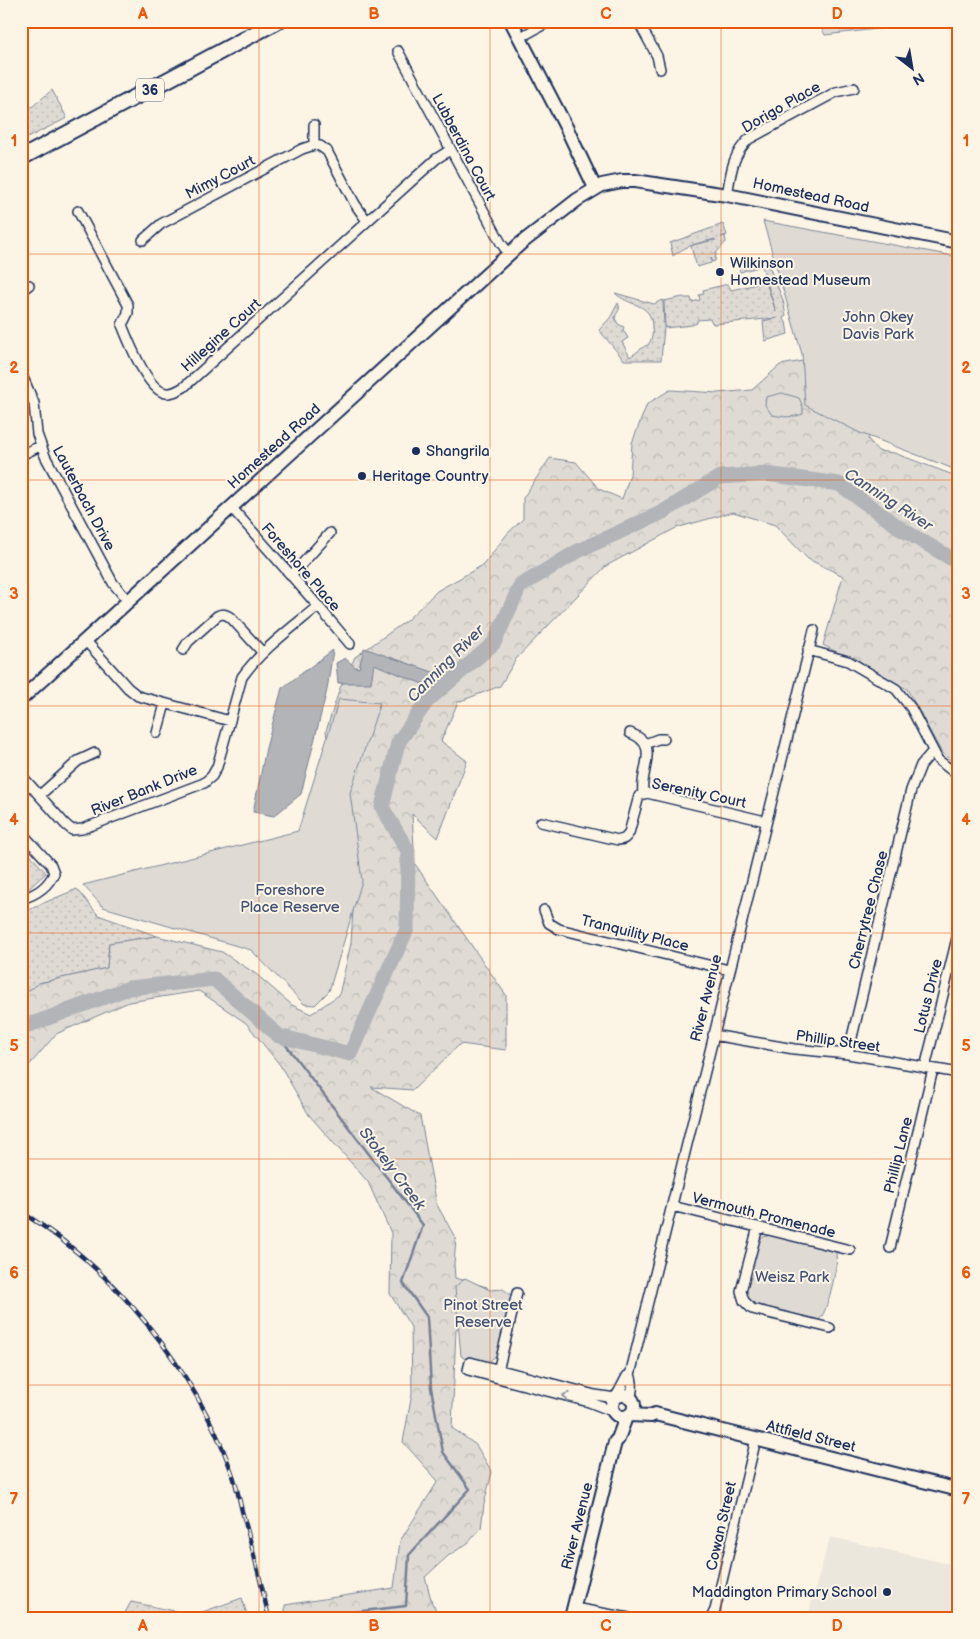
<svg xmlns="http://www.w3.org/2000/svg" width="980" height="1639" font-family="'Balsamiq Sans',sans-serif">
	<defs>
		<pattern id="grass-dots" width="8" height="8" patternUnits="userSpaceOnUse" patternTransform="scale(1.25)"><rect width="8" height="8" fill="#dfdbd4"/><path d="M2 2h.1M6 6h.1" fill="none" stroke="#bfbcb8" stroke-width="1.8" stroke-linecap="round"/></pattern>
		<pattern id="forest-crowns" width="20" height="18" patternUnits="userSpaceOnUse" patternTransform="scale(1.25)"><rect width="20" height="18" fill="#dfdbd4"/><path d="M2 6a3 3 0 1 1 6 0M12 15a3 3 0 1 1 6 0" fill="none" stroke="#bfbcb8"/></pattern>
	</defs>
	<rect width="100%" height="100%" fill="#fcf5e5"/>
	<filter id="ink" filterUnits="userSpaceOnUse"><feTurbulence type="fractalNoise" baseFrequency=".02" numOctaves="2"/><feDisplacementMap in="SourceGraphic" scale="10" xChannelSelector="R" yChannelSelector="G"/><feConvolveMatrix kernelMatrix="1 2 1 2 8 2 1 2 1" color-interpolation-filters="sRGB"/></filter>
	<g filter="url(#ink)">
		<path fill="#ece7dc" d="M830,1537l129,29v52h-152z"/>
		<path fill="url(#grass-dots)" stroke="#7d8599" d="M52,90l15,28 -40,20 -6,-11v-11z
			M723,224l4,11 -6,2 4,-1 1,6 -10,11 -1,8 -3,1 -1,-5v6l-14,4 -6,-20 2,-2 21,-5 1,1v-2c-16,4 -29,6 -42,17l-3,-13z
			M766,259l17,41 3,16 -3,2 3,4 2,12 -23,7 -2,-20 14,-3 -64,6 -3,-5 -13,1v3l-5,2 -27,3 -1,-27 19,-4 2,1h6l1,4 8,-2 -1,-5 5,-1 -1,-4 25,-6 3,6 35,-8 10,30 -14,-46 -22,6 -3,-10 7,-1 -2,7 2,1 16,-5z
			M615,293l39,11 8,-4 1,1 1,27 -3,32h-37l-25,-30 11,-12 8,-15c4,7 -2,9 -3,15l3,6 6,3 -1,3 5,8 -6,4 8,15 15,-11 3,-1c4,-6 5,-11 4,-18 0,-25 -23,-20 -37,-34z
			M21,844l25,29 -20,18 -5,-2z
			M77,889l21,26 59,21 -48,7 -2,25 -68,15 -18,13v-82l20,-10z
			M242,1598l6,20h-126l9,-16 63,13z"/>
		<path fill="url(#forest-crowns)" stroke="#7d8599" d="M820,358l52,63 -4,18 10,12 16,2 62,23 3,4v287l-17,-14 -35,-64 -84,-44 20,-69 -35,-17 -33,-34 -42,-13 -57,16 -70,38 -90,93 -16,27 -42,16 -17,39 26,20 -29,77 -26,-24 3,50 91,131v55l-46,-6 -47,46 -42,-3 49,29 17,89 19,34 -2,25 1,14 32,9 3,8 -8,22 -26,12 -4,99 24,17 16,27 -8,32 -3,24 -13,15 -20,13 -23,21 7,26 9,15h-156v-13l109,-17 6,-47 38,-60 -35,-39 9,-48 -1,-67 -21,-33 1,-61 -23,-51 -59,-67 -29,-50 -34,-42 -47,-32 -70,11 -73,32 -35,41v-79l18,-13 68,-15 2,-25 48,-7 65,16 34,22 36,31 19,9 28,-19 12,-52 4,-67 -20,-86 -9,-59 14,-43 15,-31 51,-36 31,-30 46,-26 25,-32 15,-14v-21l27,-40 26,4 23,27 23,10 8,-24 2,-32 15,-39 23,-14 48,3 34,-3 28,-25z"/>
		<path fill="#dfdbd4" stroke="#7d8599" d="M818,21h92l-16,6 -69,8z
			M763,221l196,36v214l-99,-38 -55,-28 -3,-51z
			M782,393l17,5 4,9v7c-11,4 -20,3 -31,1l-7,-10 1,-8z
			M339,699l41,4 -30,90 12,88 -33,110 -14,14 -11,-1 -53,-54 -148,-43 -20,-22 215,-54z
			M772,1235l64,16c0,5 1,11 0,16 -2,12 -9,46 -17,53l-61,-14c-5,-2 -9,-4 -11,-10 -2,-6 7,-48 11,-54 3,-5 8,-6 14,-7z
			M465,1278l25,12 13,-1 9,7 -14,57 -9,9h-19l-9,-6 -6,-69z"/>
		<path fill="#b2b4b8" stroke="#767f94" d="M364,648l86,30 -15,11 -61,-25 -3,19h-33l-2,-20 9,-5 10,9 4,1z
			M333,650l-6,40 -26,104 -27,22 -21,-4 13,-64 16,-60z"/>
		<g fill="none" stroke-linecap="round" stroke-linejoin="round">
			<path stroke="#767f94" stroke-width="2.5" d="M279,1036l144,189 -20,58 24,34 4,71 12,64 27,37 -61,66 -3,51 -104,12"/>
			<path stroke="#b2b4b8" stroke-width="15" d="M21,1028l108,-40 85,-9 65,57 71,18 57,-125 1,-78 -26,-44 16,-64 29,-42 67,-58 26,-57 58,-35 85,-39 57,-35 46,-3 73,10 64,46 56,33"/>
			<defs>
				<path id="street" d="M638,21l19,35 3,13
					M957,21l2,6
					M519,38l31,-17
					M398,51l103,192 8,11
					M314,125v20l6,1 7,5 28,53 12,17
					M727,195c4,-22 5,-40 22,-56l87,-47 18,-4
					M78,211l50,94v8l-6,12c6,15 26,66 44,68 6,1 13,-3 18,-6l252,-228 14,-9
					M143,240l18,-16 141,-75 12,-4
					M21,291l8,-6
					M21,373l13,30 3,31 8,22 68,127 15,18
					M21,455l19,-9
					M231,507l87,99 32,38
					M291,576l39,-43
					M85,640l43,48 10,8 92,25
					M183,650l5,-8 29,-26c5,-3 9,-2 14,2l32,35
					M808,650l40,11 48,28 15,19 27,52 21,16
					M157,733l8,-29
					M630,733c32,12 9,37 13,61
					M645,744l13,-5h6
					M21,775l44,49 7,6 10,-1 122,-46 8,-7 5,-9 25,-90c19,-27 51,-50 76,-71
					M40,795l38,-34 17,-8
					M541,822l77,18c6,0 8,-2 11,-7l10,-37 8,-3 118,28
					M21,832l30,33 3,8c-6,14 -19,22 -33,26
					M544,910l5,13 10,6 170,41
					M713,1035l81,14 54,5 111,19
					M848,1054l63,-264 10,-25 12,-14
					M925,1068l34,-138
					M672,1206l178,44
					M758,1227l-17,64 3,10 8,8 78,19
					M890,1248l43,-179
					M497,1375l20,-82
					M618,1396v-3l9,-17 3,-1
					M630,1398c3,-6 3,-17 0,-23l184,-745
					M612,1411l-23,-9 -121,-32 2,-8 125,33 20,3
					M574,1608l55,10
					M711,1618l4,-8 41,-171"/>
				<path id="secondary" d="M511,21l56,108 28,59
					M21,699l499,-455 57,-44 25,-15 20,-4h13l92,14 232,47
					M612 1406a11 11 0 1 1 22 0a11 11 0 1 1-22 0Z
					M630,1415l21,1 4,-2 304,76
					M571,1618l44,-176 3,-3 8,-22"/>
				<path id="primary" d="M21,158l257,-137"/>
			</defs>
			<use href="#street" stroke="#1b2f5e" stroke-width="12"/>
			<use href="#secondary" stroke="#1b2f5e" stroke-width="16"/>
			<use href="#primary" stroke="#1b2f5e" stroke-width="18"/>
			<use href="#street" stroke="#fcf5e5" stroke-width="9"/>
			<use href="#secondary" stroke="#fcf5e5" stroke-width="12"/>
			<use href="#primary" stroke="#fcf5e5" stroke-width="14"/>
			<defs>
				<path id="rail" d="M21,1212c92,55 174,158 210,258 5,13 8,27 11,41 10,35 19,71 27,107"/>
			</defs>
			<use href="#rail" stroke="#1b2f5e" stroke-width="4.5"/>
			<use href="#rail" stroke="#fcf5e5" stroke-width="2.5" stroke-dasharray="8" stroke-linecap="butt"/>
		</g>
		<defs><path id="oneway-chevron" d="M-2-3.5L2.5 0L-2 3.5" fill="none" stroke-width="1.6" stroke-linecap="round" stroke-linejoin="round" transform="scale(1.25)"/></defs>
		<use stroke="#8c92a2" href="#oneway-chevron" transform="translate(566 1396) rotate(-165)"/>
	</g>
	<path fill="none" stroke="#e8590c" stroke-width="1" stroke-opacity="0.55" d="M259,21v1597M490,21v1597M721,21v1597M21,254h938M21,480h938M21,706h938M21,933h938M21,1159h938M21,1385h938"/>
	<g fill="#1b2f5e" stroke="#fcf5e5" stroke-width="2">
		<circle cx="720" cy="272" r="5"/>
		<circle cx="416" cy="451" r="5"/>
		<circle cx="362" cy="476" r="5"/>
		<circle cx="887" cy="1592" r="5"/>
	</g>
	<g text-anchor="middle" stroke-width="4" stroke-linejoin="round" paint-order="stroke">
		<rect fill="#fcf5e5" stroke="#5e6a86" stroke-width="1" x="136" y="78.5" width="28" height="23" rx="4"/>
		<g font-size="14" font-weight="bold" fill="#1b2f5e">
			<text x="150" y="95">36</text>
		</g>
		<g font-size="15" fill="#1b2f5e" stroke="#fcf5e5">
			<text transform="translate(781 107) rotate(-30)" y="5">Dorigo Place</text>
			<text transform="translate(464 147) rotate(62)" y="5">Lubberdina Court</text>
			<text transform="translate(220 177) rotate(-28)" y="5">Mimy Court</text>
			<text transform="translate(811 195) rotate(12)" y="5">Homestead Road</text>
			<text transform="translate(221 335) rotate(-42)" y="5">Hillegine Court</text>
			<text transform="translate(274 446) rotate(-42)" y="5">Homestead Road</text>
			<text transform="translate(84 498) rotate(62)" y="5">Lauterbach Drive</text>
			<text transform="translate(301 567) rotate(49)" y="5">Foreshore Place</text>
			<text transform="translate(144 790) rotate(-22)" y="5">River Bank Drive</text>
			<text transform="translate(699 793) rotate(12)" y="5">Serenity Court</text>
			<text transform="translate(868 910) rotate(-76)" y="5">Cherrytree Chase</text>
			<text transform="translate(635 933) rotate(14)" y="5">Tranquility Place</text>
			<text transform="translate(928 996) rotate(-76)" y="5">Lotus Drive</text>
			<text transform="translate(706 998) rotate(-76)" y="5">River Avenue</text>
			<text transform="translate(838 1041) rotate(8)" y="5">Phillip Street</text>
			<text transform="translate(898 1155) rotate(-76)" y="5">Phillip Lane</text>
			<text transform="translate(764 1215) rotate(14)" y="5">Vermouth Promenade</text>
			<text transform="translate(811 1436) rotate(14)" y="5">Attfield Street</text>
			<text transform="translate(577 1526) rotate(-76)" y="5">River Avenue</text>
			<text transform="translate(721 1526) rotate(-77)" y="5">Cowan Street</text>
		</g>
		<g font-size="15" fill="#1b2f5e" stroke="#fcf5e5" text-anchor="start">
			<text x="730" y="268">Wilkinson<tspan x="730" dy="17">Homestead Museum</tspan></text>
			<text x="426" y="456">Shangrila</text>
			<text x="372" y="481">Heritage Country</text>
			<text x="877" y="1597" text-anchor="end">Maddington Primary School</text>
		</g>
		<g font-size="15" fill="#425176" stroke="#fcf5e5">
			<text x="878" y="322">John Okey<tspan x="878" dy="17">Davis Park</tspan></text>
			<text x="290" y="895">Foreshore<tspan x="290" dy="17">Place Reserve</tspan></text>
			<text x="792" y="1282">Weisz Park</text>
			<text x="483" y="1310">Pinot Street<tspan x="483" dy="17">Reserve</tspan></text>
		</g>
		<g font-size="16" font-style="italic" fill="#485779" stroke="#fcf5e5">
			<text transform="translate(889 499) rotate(33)" y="6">Canning River</text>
			<text transform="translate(445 663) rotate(-45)" y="6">Canning River</text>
			<text transform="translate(393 1168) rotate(53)" y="6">Stokely Creek</text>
		</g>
	</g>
	<rect width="980" height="1639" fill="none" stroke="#fcf5e5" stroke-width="55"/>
	<g transform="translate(912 68) rotate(149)" stroke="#fcf5e5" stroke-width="4" paint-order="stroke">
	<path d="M0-4L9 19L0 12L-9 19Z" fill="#1b2f5e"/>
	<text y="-8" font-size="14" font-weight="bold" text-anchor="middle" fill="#1b2f5e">N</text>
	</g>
	<rect x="28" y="28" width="924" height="1584" fill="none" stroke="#e8590c" stroke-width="2"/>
	<g font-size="16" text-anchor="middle" font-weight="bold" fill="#e8590c">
		<text x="143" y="19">A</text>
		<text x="374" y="19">B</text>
		<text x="606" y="19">C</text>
		<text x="837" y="19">D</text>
		<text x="14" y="146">1</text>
		<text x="966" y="146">1</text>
		<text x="14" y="373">2</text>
		<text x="966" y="373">2</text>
		<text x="14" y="599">3</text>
		<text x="966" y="599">3</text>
		<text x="14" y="825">4</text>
		<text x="966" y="825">4</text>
		<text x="14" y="1051">5</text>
		<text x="966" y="1051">5</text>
		<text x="14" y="1278">6</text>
		<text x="966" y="1278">6</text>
		<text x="14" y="1504">7</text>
		<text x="966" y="1504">7</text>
		<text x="143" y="1631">A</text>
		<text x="374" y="1631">B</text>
		<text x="606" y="1631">C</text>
		<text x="837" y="1631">D</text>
	</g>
</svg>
